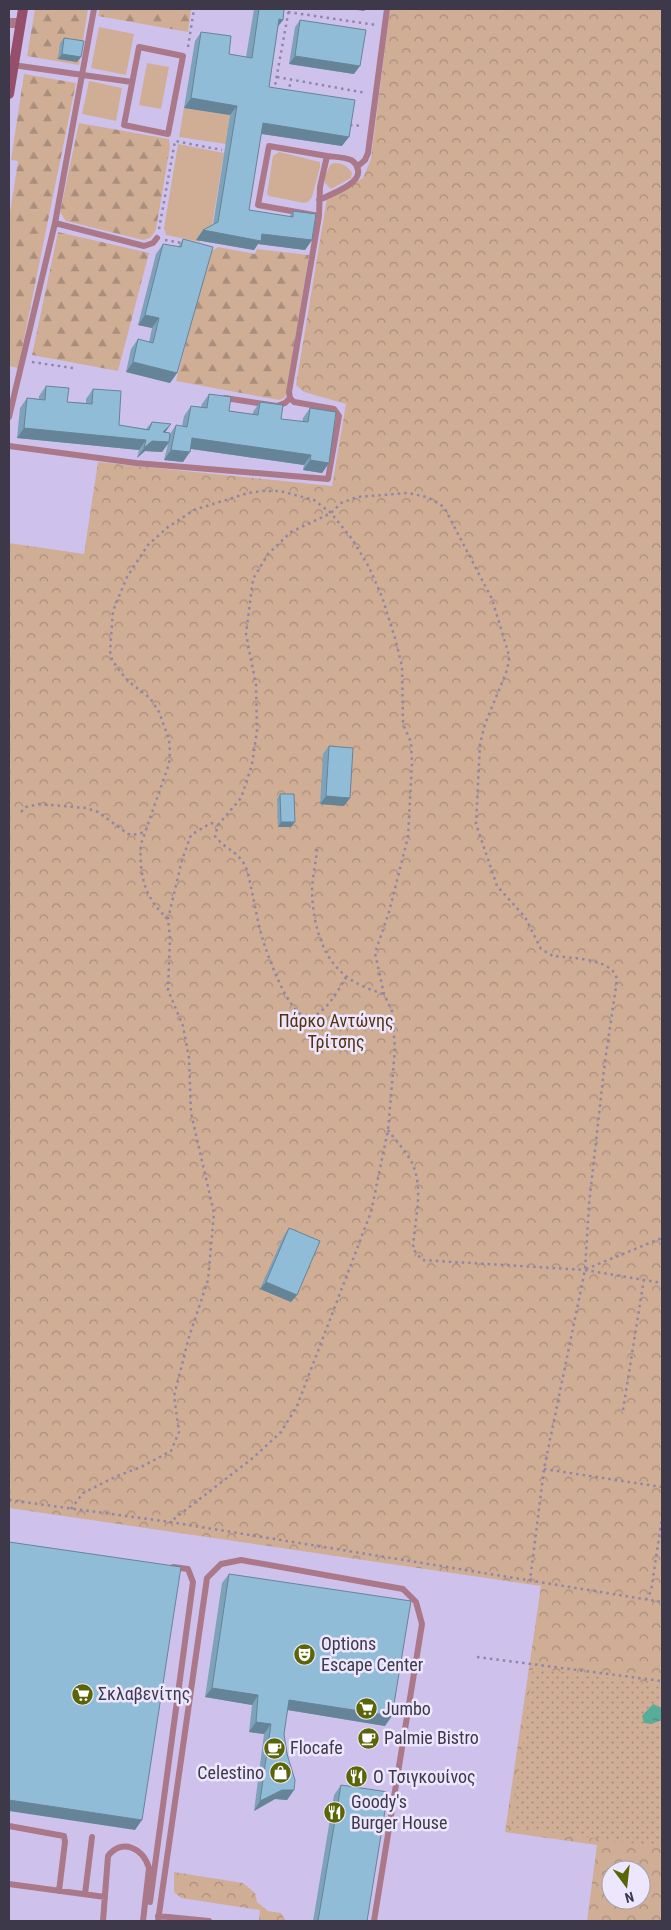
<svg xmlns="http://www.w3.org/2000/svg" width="671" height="1930" font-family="'Roboto Condensed',sans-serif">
	<defs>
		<pattern id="forest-firs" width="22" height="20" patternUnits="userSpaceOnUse" patternTransform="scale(1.25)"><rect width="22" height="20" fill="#d0ad95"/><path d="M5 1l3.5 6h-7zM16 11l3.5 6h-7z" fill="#aa8e7c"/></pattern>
		<pattern id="park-crowns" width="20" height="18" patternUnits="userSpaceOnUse" patternTransform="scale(1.25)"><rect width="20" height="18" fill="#d0ad95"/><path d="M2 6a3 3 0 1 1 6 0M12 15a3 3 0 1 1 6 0" fill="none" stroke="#aa8e7c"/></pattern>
		<pattern id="garden-dots" width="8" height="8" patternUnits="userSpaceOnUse" patternTransform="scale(1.25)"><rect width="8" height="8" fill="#d0ad95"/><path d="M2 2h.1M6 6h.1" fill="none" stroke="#aa8e7c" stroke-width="1.8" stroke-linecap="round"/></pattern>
		<pattern id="water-ripples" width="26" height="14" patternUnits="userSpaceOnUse" patternTransform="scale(1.25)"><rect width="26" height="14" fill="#58ac9a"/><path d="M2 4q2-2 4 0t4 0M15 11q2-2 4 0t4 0" fill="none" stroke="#4a8d80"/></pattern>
	</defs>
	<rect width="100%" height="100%" fill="#cec2ed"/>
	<path fill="#d0ad95" d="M99,27l35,7 -8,41 -35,-7z
		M147,63l22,4 -8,42 -22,-4z
		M89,81l33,7 -6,33 -34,-7z
		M184,108l46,7 -4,29 -47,-7z
		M178,144l46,9 -13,79 -9,6 -2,4 -34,-7 -2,-7z
		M279,152l41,10v5l-8,30 -4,5 -4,1 -35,-7 -2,-2 6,-38z
		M334,163c8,0 14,3 18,10l-1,5 -20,11 -6,-6v-6l5,-12z"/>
	<path fill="url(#forest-firs)" d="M35,9h53l-9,56 -52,-9z
		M100,9h91l-3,23 -90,-16z
		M24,74l52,9 -58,285 -9,-2v-147l9,-58 -7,-1z
		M79,123l90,16 1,8 -14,82c-3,7 -6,10 -13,11l-77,-19 -6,-9z
		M58,232l91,21 -31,118 -86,-16z
		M218,247l37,7 2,-5 52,6 -23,140 -2,3 -5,2 -103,-19 34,-129z"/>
	<path fill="url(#park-crowns)" fill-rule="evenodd" d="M390,9h272v1912h-75l10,-76 -92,-13 36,-246 -532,-78v-965l75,11 14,-92 234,24 14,-82 -42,-12 -8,-7 31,-187 36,-20 8,-19zM611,1870h30v30h-30z
		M174,1872l69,11 12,10 2,9 11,9 13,2 4,7 4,1h-30l1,-11 -79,-12 -7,-6z"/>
	<path fill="url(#garden-dots)" d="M533,1668l129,17 -1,162 -150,-20z"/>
	<path fill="url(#water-ripples)" d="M653,1704l9,4v12l-11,4 -7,-1 -2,-7z"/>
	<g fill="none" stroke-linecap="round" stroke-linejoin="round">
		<path stroke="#9087a8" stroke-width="2.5" stroke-dasharray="2.5 4" stroke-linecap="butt" d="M288,12l88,13
			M188,47l6,-38
			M277,77l89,16
			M274,91l15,-82
			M288,93l3,-13
			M350,125l11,1
			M159,229l16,-88 47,9
			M165,240l17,3
			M32,362l41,6
			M21,812l5,-5 13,-3 47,4 12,4 30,22 5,1 12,-3
			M317,849c-1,14 -5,29 -5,43 1,30 9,65 34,84 11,9 25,14 38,18
			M168,919c-24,-21 -29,-45 -27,-75l28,-80 1,-12 -1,-13 -10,-27 -9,-14 -22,-17 -9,-11 -7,-10 -2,-9 3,-40 14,-34 21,-32 20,-18 26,-17 54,-17 15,-2h17l34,9 17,13 21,26 17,28 13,30 13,41 7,28 1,58 8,18 1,21 -4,74 -19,75 -14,41 9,41 8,17 3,38 -7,81 -17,82 -74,194 -16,26 -27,25 -84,65
			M346,977c-7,12 -22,40 -38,40 -19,0 -41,-63 -46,-80 -6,-21 -9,-44 -15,-67 -8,-20 -21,-19 -32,-34l3,-11 23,-27 11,-33 5,-35 -1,-45 -10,-51 7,-55 15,-25 23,-22 40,-19 10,-10 16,-6 51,-4 19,4 13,7 5,5 47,90 16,53 1,9 -3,12 -21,51 -5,20 -4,80 21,62 28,31 16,32 12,7c17,2 61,2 64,24l-12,81 -16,143 -4,66 -41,199 -14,112
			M388,1130c8,11 19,22 25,35 11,26 1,57 0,84l9,11 163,10 77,13
			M586,1269l76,-31
			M623,1410l21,-131
			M544,1469l118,18
			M9,1500l161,22 492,80
			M71,1509l12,-16 34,-17 24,-9 30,-16 8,-19 -5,-36 15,-59 19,-57 6,-67 -23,-100 -2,-55 -6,-32 -15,-36 2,-52 -2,-19 14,-59 9,-25 20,-12 7,2
			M646,1600l5,-9 11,-73
			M477,1657l185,24"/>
		<path stroke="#aa7889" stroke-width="6" d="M139,47l44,9 -15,78 -44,-9z
			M13,65l119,17
			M358,166l7,-6 3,-7 19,-144
			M319,200c12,-6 42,-16 39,-30 -1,-5 -3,-8 -7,-10 -7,-3 -16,-3 -24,-4
			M55,223l89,23 9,-3 4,-5
			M225,398l52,8 8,-3 5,-5
			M9,417l46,-194 39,-214
			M9,446l127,17 192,16 11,-63 -5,-7 -40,-7 -4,-4 -1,-6 30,-176 1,-29 7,-31 -58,-10 -11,59 61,11
			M9,1826l55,10 1,6 -6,49
			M9,1884l96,13
			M85,1894l7,-57
			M150,1902l43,-320 -5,-13 -15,-2
			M158,1916l51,5
			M103,1921l5,-65c14,-18 35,-8 41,12l-6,53
			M158,1921l49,-343 14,-14 20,-4 162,29 13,13 6,22 -48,297"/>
		<path stroke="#aa7889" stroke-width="10" d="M9,23h11"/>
		<path stroke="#964f6a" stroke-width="10" d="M9,94l14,-85"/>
	</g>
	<path fill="#7da2ba" d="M254,9h30l-1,11 -5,6 -9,61 73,59 -81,-12 -12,76 40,7 4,-6 19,29 -7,10 -47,-6 -4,6 -58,-10 17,-15 17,-110 -46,-7 11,-67 6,-9 28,22 17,3z
		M300,20l54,54 -65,-10 6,-37z
		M64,38l13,24 -19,-3 2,-16z
		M183,239l-6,134 -7,10 -44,-11 5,-23 7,-10 11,3 3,-14 -14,-3 18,-71 7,-10 15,3z
		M46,386l21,16 19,1v-4l7,-10 26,36 27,4 6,-7 14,10 4,2 6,-9 6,1 2,-10 7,-10 10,1 1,-3 7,-10 20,17 24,3v-2l7,-10 21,17 21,3 1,-4 7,-10 19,55 -7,10 -19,-3 1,-5 -113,-16 -8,13 -19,-2 4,-16 -6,8 -17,-1 -8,7 2,-8 -122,-12 3,-30 7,-10 12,1v-3z
		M329,746l15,60 -24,-2 3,-50z
		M280,794l11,33h-13l-1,-28z
		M289,1228l2,74 -31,-13 24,-54z
		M229,1574l156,152 -98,-16 -3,24 10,56 -7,10 -12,-1 -21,12 10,-77 -15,-2 3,-27 -47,-8 17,-114z
		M341,1785l26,136h-54l21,-126z"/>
	<path fill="#668497" d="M349,9h17l-2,2z
		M279,19l4,1 -7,9z
		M62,54l19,3 -4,5 -19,-3z
		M295,56l65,10 -6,8 -65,-10z
		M191,98l46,8 -7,9 -46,-7z
		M263,123l86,14 -7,9 -86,-13z
		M203,230l59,4 50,6 -7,10 -47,-6 -4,6 -58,-10z
		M145,315l14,3 -7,10 -14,-3z
		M133,362l44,11 -7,10 -44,-11z
		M171,424l-7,10 5,8 -7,10 -17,-1 -8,7 7,-10z
		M24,428l122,12 -7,10 -122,-12z
		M192,438l119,17 -7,10 -119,-17z
		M171,450l19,2 -7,10 -19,-2z
		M310,460l19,3 -7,10 -19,-3z
		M326,796l24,2 -6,8 -24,-2z
		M281,822h14l-4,5h-13z
		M266,1282l31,13 -6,7 -31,-13z
		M212,1688l46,7 -6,10 -47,-8z
		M289,1700l103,16 -7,10 -103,-17z
		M256,1722l15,2 -7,10 -15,-2z
		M282,1790h12l-7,10 -12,-1 -21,12 6,-10z
		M9,1800l133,20 -7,10 -126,-19z"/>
	<path fill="#91bcd8" stroke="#668497" d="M259,9h25l-1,11 -4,-1 -10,68 86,13 -6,37 -86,-14 -14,87 44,7v-6l23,3 -4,26 -50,-6 -1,7 -58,-11 15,-8 19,-116 -46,-8 10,-66 30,4 -2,18 23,4z
		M300,20l66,10 -6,36 -65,-10z
		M64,38l20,3 -3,16 -19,-3z
		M183,239l30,8 -36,126 -44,-11 5,-23 15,4 6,-25 -14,-3 18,-71 18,3z
		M46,386l23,2 -2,14 25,2 1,-15 28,2 -2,34 30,5 3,-8 19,2 -8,8 7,1 -1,9 -17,-1 -8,7 2,-8 -122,-12 3,-30 18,2z
		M209,394l22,3 -2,14 29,4 2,-13 23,3 -2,14 27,3 2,-14 26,4 -7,51 -19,-3 1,-5 -119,-17 -2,14 -19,-2 5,-25 11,2 4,-21 16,2z
		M329,746l24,2 -3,50 -24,-2z
		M280,794h14l1,28h-14z
		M289,1228l31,13 -23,54 -31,-13z
		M9,1542l172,25 -39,253 -133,-20z
		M229,1574l182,27 -19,115 -103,-16 -5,34 3,20 8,26 -1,10h-12l-22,11 11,-77 -15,-2 2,-27 -46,-7z
		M341,1785l47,7 -21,129h-49z"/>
	<defs>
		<symbol id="theatre-disc" viewBox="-11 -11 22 22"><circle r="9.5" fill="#596507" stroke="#ece7fd"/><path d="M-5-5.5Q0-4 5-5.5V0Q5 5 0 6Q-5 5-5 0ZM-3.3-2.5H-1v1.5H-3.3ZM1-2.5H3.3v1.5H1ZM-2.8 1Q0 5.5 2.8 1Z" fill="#fff"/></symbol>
		<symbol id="supermarket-disc" viewBox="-11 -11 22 22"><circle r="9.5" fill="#596507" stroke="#ece7fd"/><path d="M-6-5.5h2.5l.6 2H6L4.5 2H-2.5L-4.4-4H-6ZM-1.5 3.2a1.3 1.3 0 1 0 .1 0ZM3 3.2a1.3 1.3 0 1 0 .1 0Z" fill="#fff"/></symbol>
		<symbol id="cafe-disc" viewBox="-11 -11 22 22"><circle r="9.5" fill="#596507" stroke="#ece7fd"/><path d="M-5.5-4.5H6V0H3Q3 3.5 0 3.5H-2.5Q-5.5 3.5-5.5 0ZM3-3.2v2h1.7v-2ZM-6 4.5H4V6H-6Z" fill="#fff"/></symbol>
		<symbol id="shop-disc" viewBox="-11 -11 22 22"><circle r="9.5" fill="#596507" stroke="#ece7fd"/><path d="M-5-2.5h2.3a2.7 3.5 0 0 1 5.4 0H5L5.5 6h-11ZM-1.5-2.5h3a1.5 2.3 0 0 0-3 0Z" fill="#fff"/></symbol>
		<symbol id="restaurant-disc" viewBox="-11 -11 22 22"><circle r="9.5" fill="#596507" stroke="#ece7fd"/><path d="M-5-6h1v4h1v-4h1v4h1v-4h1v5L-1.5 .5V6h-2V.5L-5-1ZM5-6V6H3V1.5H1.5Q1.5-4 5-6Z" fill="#fff"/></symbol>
	</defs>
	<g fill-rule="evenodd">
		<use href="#theatre-disc" x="292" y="1642" width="25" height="25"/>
		<use href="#supermarket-disc" x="70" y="1682" width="25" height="25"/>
		<use href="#supermarket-disc" x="354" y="1696" width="25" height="25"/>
		<use href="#cafe-disc" x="356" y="1726" width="25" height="25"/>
		<use href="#cafe-disc" x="262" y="1736" width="25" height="25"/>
		<use href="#shop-disc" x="268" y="1760" width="25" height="25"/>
		<use href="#restaurant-disc" x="344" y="1764" width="25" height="25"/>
		<use href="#restaurant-disc" x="322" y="1800" width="25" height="25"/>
	</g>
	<g text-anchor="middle" stroke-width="5" stroke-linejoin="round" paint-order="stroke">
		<g font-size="18" fill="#563111" stroke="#ece7fd">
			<text x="336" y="1027">Πάρκο Αντώνης<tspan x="336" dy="21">Τρίτσης</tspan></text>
		</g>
		<g font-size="18" fill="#3d384a" stroke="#ece7fd" text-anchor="start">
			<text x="321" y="1650">Options<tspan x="321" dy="21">Escape Center</tspan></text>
			<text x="98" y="1700">Σκλαβενίτης</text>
			<text x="382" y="1715">Jumbo</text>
			<text x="384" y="1744">Palmie Bistro</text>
			<text x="290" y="1754">Flocafe</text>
			<text x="264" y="1779" text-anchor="end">Celestino</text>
			<text x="373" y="1783">Ο Τσιγκουίνος</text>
			<text x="351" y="1808">Goody's<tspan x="351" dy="21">Burger House</tspan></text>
		</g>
	</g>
	<rect width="671" height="1930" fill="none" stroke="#3d384a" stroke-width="20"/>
	<g transform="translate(626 1885) rotate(165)"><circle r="24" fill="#ece7fd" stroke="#a6a1b5"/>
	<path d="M0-4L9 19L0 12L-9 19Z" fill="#596507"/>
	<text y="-8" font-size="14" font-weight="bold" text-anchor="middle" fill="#3d384a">N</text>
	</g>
</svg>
